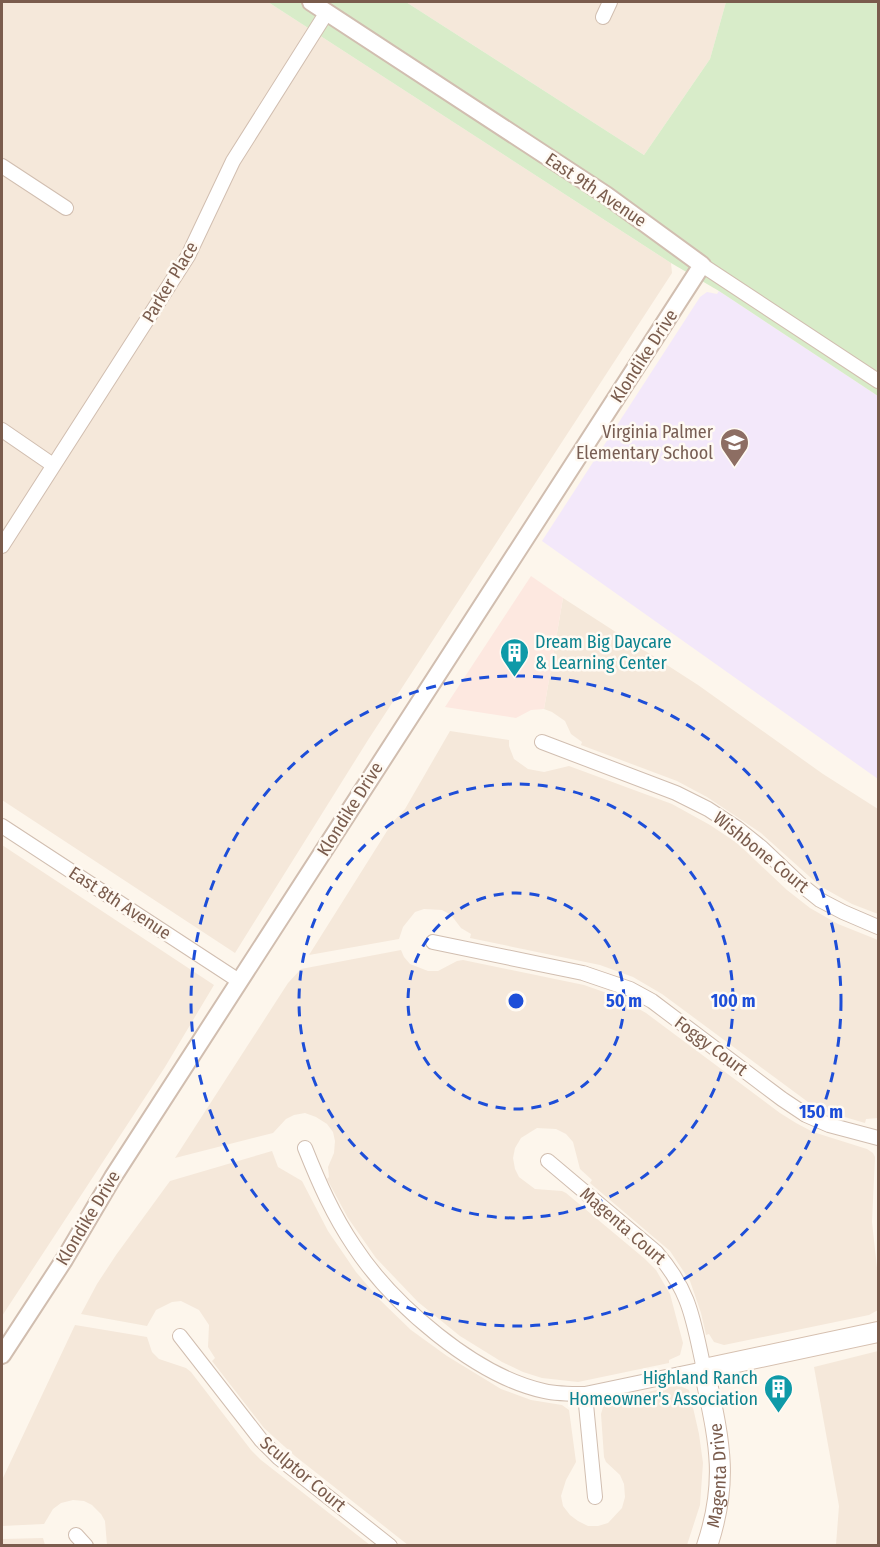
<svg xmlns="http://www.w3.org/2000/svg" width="880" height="1547" font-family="'Fira Sans Condensed',sans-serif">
	<rect width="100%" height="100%" fill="#fdf6ec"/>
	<path fill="#f5e8da" d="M2,2h266l403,261 1,10 -304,467 -133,213 -233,-153z
		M406,2h320l-16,57 -66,96z
		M563,598l135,87 125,89 55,35v105l-26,-10 -32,-18 -59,-53 -54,-36 -30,-16 -96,-36 1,-3 -11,-8 -6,-13 -13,-9 -8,-3z
		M450,731l59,9v6l5,13 14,10 16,3 25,-6 103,38 38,21 27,18 50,47 23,18 28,16 40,16v178l-12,1 -1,4 -34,-10 -23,-11 -146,-108 -29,-17 -33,-12 -130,-27 1,-4 -10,-6 -10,-13 -9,-5 -18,-1 -9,3 -12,15 -4,12 -90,16 83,-132 13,-14z
		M2,845l212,140 -49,82 -163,249z
		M401,950l3,7 6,7 18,7h10l19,-10 6,-1 121,25 34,12 28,16 134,100 16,10 17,9 54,17 6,4 2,4 -3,65 6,55v33l-9,5 -145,30 -10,-3 -5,-8 -3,1 -5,-22 -11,-32 -20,-30 -80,-68 2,-3 -12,-11 -7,-27 -7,-8 -10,-5 -19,-1 -16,10 -6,10 -2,10 2,11 4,8 16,12 27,2 4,2 79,66 11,11 14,24 13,49 -3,12 -11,5v3l-91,19 -36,-4 -19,-6 -21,-10 -42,-26 -42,-34 -42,-44 -28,-40 -21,-39 2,-2 -1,-10 6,-14 1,-12 -2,-9 -6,-8 -11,-7 -11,-4 -11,2 -8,4 -13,14 -98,25 113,-175 13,-14z
		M272,1151l6,16 24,14 26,50 28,41 24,28 31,30 36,26 54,33 30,11 31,5 7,5 7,52 -10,18 -5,16 2,10 7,9 8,6 10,5h10l10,-3 14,-15 3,-11 -1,-13 -4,-9 -14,-13 -2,-5 -3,-43 3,-10 5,-3 69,-16 11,5 10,44 4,29 -3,42 -13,40h-279l-113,-89 -31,-28 -52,-67 3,-3 -7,-11 1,-22 -10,-15 -18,-9 -9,1 -16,8 -9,16 -66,-12 16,-30 19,-29 54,-74z
		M75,1325l72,12 5,15 7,7 27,9 5,4 60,78 10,10 109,85h-263l-2,-24 -4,-7 -9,-9 -8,-4 -11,-1 -12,3 -8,6 -9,15 -42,2v-46z
		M878,1351v194h-42l3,-39 -25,-139z
		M43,1538l2,7h-43v-6z"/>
	<path fill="#fde8e0" d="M531,576l32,22 -19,111 -13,1 -15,8 -71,-11z"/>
	<path fill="#f3e8fa" d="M719,291l159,105v383l-336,-238 158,-244 7,-5 10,2z"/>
	<path fill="#d8ecc9" d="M268,2h138l238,153 66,-96 16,-57h152v394l-159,-105 -48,-28z"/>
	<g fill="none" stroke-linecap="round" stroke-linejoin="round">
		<defs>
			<path id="minor" d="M603,17l7,-15
				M2,166l64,42
				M702,265l176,116
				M2,430l51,35
				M2,546l186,-290 45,-95 94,-149
				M542,742l134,51 32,16 29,19 25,20 38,36 20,16 23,12 35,15
				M2,826l237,155
				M433,942l150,31 47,16 22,12 130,98 24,16 23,10 49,13
				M305,1148c14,35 28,67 49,98 38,58 121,130 190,145 13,3 27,3 41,3l119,-25c-11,-49 -13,-77 -48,-117l-108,-91
				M180,1336l81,104 18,18 111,88
				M585,1394l10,103
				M76,1535l10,11"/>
			<path id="tertiary" d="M2,1355l62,-95 49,-83 589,-912 -96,-70 -295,-193"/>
			<g id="secondary">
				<path id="s1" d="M707,1546c23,-69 11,-109 -3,-177l174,-37"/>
			</g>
		</defs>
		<use href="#minor" stroke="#d1beb0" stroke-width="16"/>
		<use href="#tertiary" stroke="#d1beb0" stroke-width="20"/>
		<use href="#secondary" stroke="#d6c0b0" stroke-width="22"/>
		<use href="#minor" stroke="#fff" stroke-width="14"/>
		<use href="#tertiary" stroke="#fff" stroke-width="16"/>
		<use href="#secondary" stroke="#fff" stroke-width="20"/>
	</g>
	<g fill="none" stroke="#1d4ed8" stroke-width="3" stroke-dasharray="10 8">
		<circle cx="516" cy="1001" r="108"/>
		<circle cx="516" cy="1001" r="217"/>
		<circle cx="516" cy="1001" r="325"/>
	</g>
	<defs>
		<symbol id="school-pin" viewBox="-11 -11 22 30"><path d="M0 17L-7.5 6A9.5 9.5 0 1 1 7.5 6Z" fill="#8d6e63" stroke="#fffaf3"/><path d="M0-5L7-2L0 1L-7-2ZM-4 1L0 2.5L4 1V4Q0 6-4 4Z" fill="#fff"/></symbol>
		<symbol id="building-pin" viewBox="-11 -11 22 30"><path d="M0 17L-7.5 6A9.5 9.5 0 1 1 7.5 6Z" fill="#0f9aa8" stroke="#fffaf3"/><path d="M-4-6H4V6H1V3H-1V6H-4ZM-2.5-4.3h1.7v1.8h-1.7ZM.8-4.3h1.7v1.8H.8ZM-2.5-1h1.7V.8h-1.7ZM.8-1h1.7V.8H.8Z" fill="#fff"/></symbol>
	</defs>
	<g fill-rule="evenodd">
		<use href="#school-pin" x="718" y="426" width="33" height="45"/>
		<use href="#building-pin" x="498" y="636" width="33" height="45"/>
		<use href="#building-pin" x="762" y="1372" width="33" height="45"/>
	</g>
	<g text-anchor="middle" stroke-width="5" stroke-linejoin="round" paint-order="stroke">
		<g font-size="18" fill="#7a5c4d" stroke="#fffaf3">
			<text transform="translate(596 190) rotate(34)" y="6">East 9th Avenue</text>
			<text transform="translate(170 282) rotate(-59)" y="6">Parker Place</text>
			<text transform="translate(644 356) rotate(-57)" y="6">Klondike Drive</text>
			<text transform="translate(350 809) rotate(-58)" y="6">Klondike Drive</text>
			<text transform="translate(761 852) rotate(39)" y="6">Wishbone Court</text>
			<text transform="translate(120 903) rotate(33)" y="6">East 8th Avenue</text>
			<text transform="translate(711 1046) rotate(37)" y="6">Foggy Court</text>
			<text transform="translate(88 1218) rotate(-59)" y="6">Klondike Drive</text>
			<text transform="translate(623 1226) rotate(41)" y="6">Magenta Court</text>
			<text transform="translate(303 1474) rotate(40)" y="6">Sculptor Court</text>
			<text dy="6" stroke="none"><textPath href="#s1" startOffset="72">Magenta Drive</textPath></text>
		</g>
		<g font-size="18" fill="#785e54" stroke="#fffaf3" text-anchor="end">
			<text x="713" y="438">Virginia Palmer<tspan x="713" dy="21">Elementary School</tspan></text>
		</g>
		<g font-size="18" fill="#0d838f" stroke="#fffaf3" text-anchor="start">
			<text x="535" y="648">Dream Big Daycare<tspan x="535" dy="21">&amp; Learning Center</tspan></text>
			<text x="758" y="1384" text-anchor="end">Highland Ranch<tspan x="758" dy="21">Homeowner's Association</tspan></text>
		</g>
	</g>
	<circle cx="516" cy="1001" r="9" fill="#1d4ed8" stroke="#fffaf3" stroke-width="3"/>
	<g font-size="18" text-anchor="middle" font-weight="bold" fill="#1d4ed8" stroke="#fffaf3" stroke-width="5" stroke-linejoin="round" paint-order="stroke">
		<text x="624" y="1007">50 m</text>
		<text x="733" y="1007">100 m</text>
		<text x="821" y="1118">150 m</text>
	</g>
	<rect width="880" height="1547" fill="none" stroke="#7a5c4d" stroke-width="6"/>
</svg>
